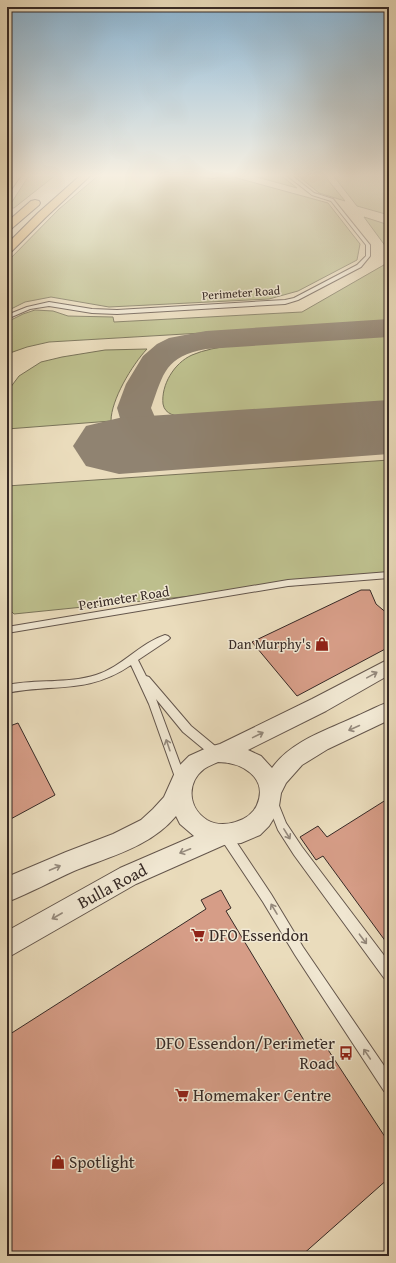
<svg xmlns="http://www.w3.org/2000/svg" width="396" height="1263" font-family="'Gentium Book Plus',serif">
	<rect width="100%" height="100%" fill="#eadcbc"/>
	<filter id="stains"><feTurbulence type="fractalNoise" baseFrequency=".005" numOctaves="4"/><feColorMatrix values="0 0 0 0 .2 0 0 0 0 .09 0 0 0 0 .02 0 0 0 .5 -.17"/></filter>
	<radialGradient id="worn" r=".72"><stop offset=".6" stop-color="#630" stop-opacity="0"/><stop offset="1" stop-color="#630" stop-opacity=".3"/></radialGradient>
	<path fill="#bdbf8d" stroke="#7a745a" d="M30,174h27l-43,34h-6z
		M100,174h95l17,5 14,-4 102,28 32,41 -3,16 -59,31 -29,8 -160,8 -58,-10 -26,5 -18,9v-49l52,-53z
		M246,174h33l18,14z
		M296,174h27l22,27 -26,-8z
		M332,174h57v41l-32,-9z
		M364,217l25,8v26z
		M389,262v60l-340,20 -22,5 -20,7v-32l16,-8 12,-4 18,1 15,5 45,1 1,5 188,-10z
		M389,335v69l-204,13c-9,-1 -20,-2 -22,-13 -2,-19 11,-41 29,-49 23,-10 62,-12 88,-13 36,-3 73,-5 109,-7z
		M147,349c-15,16 -36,51 -36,72l-104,8v-37l12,-16 22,-14 21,-5 43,-7z
		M389,460v116l-375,38 -7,-7v-121z"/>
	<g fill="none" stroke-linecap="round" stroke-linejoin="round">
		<path fill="#908371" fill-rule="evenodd" d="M389,319v18l-183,12c-41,8 -42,23 -55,59l6,14 13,6h56l13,3 5,8 -5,8c-28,7 -87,9 -110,-12 -7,-6 -9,-18 -12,-27l9,-24 17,-28 14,-12 12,-6 37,-7z"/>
		<path fill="#908371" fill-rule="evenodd" d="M389,400v54l-270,20 -33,-8 -13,-20 13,-20 33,-8z"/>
	</g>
	<path fill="#d69d87" stroke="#372a26" d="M361,590h9l6,14 13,11v32l-92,49 -45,-54z
		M18,723l37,72 -48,26v-94z
		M389,798v148l-66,-90 -7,4 -16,-23 18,-11 9,11z
		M221,890l10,18 -5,3 82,136 13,-8 68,104v35l-88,78h-294v-220l199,-127 -5,-9z"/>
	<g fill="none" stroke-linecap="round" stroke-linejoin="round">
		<defs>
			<path id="service" d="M285,174h5l24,19 19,6 37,46v11l-9,11 -63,33 -13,4 -168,10 -25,-1 -43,-7 -19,3 -23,10v-4l20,-8 22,-5 43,7 25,1 168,-10 9,-2 63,-33 9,-9v-11l-35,-44 -19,-6z
				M389,572v6l-101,8 -281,47v-6l281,-47z
				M165,635l3,1 2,2 -2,2 -30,20 8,16 3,1 42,49 29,24 1,3 -1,3 -4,2 -4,-2 -29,-24 -27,-33 30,81 -1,3 -4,2 -4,-2 -1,-3 -27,-76 -18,-39c-44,30 -77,18 -124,28v-8c29,-6 61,-1 89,-10 26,-8 44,-32 69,-40z
				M272,797l4,1 10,25 16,24 87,115v17l-5,-1 -90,-123 -16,-25 -11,-28 1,-4z
				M225,830l4,1 42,63 32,53 86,126v20l-5,-2 -89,-136 -32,-53 -42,-63 -2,-4 2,-4z"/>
			<path id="minor" d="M389,659v16l-63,36 -78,39 13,6 11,12c19,-27 55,-38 83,-51 12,-5 22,-11 34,-15v18l-61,29 -26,16 -16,18 -5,10 -2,13 -5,12 -5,8 -9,9 -19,8 -17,2 -88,39 -129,74v-27l113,-63 74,-32 -14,-12 -4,-8c-26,31 -65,40 -102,55 -22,10 -44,22 -67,31v-25l59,-25 47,-18 28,-14 12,-11 11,-12 13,-29 12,-12 20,-9 11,-3 92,-45zM218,762c23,0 51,15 39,43 -7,17 -35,24 -50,15 -19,-12 -21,-37 -3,-51 4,-3 10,-5 14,-7z"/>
			<path id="motorway" d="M13,174h9l-12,17 -3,1v-10z
				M82,174h10l-46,43 -35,35 -4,1v-9l31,-31z
				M35,200l4,1 1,2 -1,2 -28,24 -4,1v-8l24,-21z"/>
		</defs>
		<use href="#service" stroke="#64564c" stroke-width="2"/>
		<use href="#minor" stroke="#64564c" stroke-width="2"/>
		<use href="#motorway" stroke="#372a26" stroke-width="2"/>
		<use href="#service" fill="#f1e8d3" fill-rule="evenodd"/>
		<use href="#minor" fill="#f1e8d3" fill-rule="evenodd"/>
		<use href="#motorway" fill="#e5be7e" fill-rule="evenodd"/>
	</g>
	<defs><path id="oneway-shaft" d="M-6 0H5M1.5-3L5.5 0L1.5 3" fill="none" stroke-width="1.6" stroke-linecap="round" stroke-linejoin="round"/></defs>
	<g stroke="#94897c">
		<use href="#oneway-shaft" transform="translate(372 675) rotate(-29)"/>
		<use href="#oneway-shaft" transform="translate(354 728) rotate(156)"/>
		<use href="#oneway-shaft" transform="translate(258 735) rotate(-26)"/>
		<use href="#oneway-shaft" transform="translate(168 745) rotate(-109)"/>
		<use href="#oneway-shaft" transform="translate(287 834) rotate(58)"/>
		<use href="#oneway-shaft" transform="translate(185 851) rotate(158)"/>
		<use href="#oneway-shaft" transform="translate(55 868) rotate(-23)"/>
		<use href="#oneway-shaft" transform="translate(274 909) rotate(-121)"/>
		<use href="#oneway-shaft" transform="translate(57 916) rotate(150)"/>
		<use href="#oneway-shaft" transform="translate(363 939) rotate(53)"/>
		<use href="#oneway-shaft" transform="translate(367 1054) rotate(-124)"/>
	</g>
	<linearGradient id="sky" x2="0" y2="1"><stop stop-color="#8ab6d6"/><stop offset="0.5" stop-color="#f6efe1"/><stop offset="1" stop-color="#f6efe1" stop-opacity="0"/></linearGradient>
	<rect width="396" height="351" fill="url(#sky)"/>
	<defs>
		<symbol id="shop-bare" viewBox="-9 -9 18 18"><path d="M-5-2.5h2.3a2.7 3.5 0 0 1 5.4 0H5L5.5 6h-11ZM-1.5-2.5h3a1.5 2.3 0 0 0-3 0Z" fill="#8f2418" stroke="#f1e8d3" stroke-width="2.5" paint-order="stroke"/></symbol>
		<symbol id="supermarket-bare" viewBox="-9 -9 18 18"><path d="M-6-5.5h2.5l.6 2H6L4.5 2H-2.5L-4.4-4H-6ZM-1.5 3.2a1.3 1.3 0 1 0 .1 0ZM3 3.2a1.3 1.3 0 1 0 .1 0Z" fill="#8f2418" stroke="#f1e8d3" stroke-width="2.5" paint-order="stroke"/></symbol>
		<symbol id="bus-bare" viewBox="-9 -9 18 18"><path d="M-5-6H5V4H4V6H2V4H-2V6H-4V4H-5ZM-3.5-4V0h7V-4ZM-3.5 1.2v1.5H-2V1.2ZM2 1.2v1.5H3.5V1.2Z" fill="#8f2418" stroke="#f1e8d3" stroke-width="2.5" paint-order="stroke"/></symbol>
	</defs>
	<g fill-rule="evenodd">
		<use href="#shop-bare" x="312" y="634" width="20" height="20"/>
		<use href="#supermarket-bare" x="188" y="925" width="20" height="20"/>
		<use href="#bus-bare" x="336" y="1043" width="20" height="20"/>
		<use href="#supermarket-bare" x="172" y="1085" width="20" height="20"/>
		<use href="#shop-bare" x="48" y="1152" width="20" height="20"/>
	</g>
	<g text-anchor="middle" stroke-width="3" stroke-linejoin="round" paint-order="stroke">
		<g font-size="12" fill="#372a26" stroke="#f1e8d3">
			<text transform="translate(241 293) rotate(-4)" y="4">Perimeter Road</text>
		</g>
		<g font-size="14" fill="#372a26" stroke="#f1e8d3">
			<text transform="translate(124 598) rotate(-9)" y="5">Perimeter Road</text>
		</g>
		<g font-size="14" fill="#372a26" stroke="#f1e8d3" text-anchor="end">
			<text x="311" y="649">Dan Murphy's</text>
		</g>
		<g font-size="17" fill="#372a26" stroke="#f1e8d3">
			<text transform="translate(112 886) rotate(-28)" y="6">Bulla Road</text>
		</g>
		<g font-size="17" fill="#372a26" stroke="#f1e8d3" text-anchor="start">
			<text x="209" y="941">DFO Essendon</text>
			<text x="335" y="1049" text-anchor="end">DFO Essendon/Perimeter<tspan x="335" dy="20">Road</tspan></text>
			<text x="193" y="1101">Homemaker Centre</text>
			<text x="69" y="1168">Spotlight</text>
		</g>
	</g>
	<rect width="396" height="1263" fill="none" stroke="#eadcbc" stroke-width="24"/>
	<rect x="8" y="8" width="380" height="1247" fill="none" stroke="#372a26" stroke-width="2"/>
	<rect x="12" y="12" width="372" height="1239" fill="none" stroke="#372a26"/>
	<rect width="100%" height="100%" filter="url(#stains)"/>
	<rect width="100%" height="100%" fill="url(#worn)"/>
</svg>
